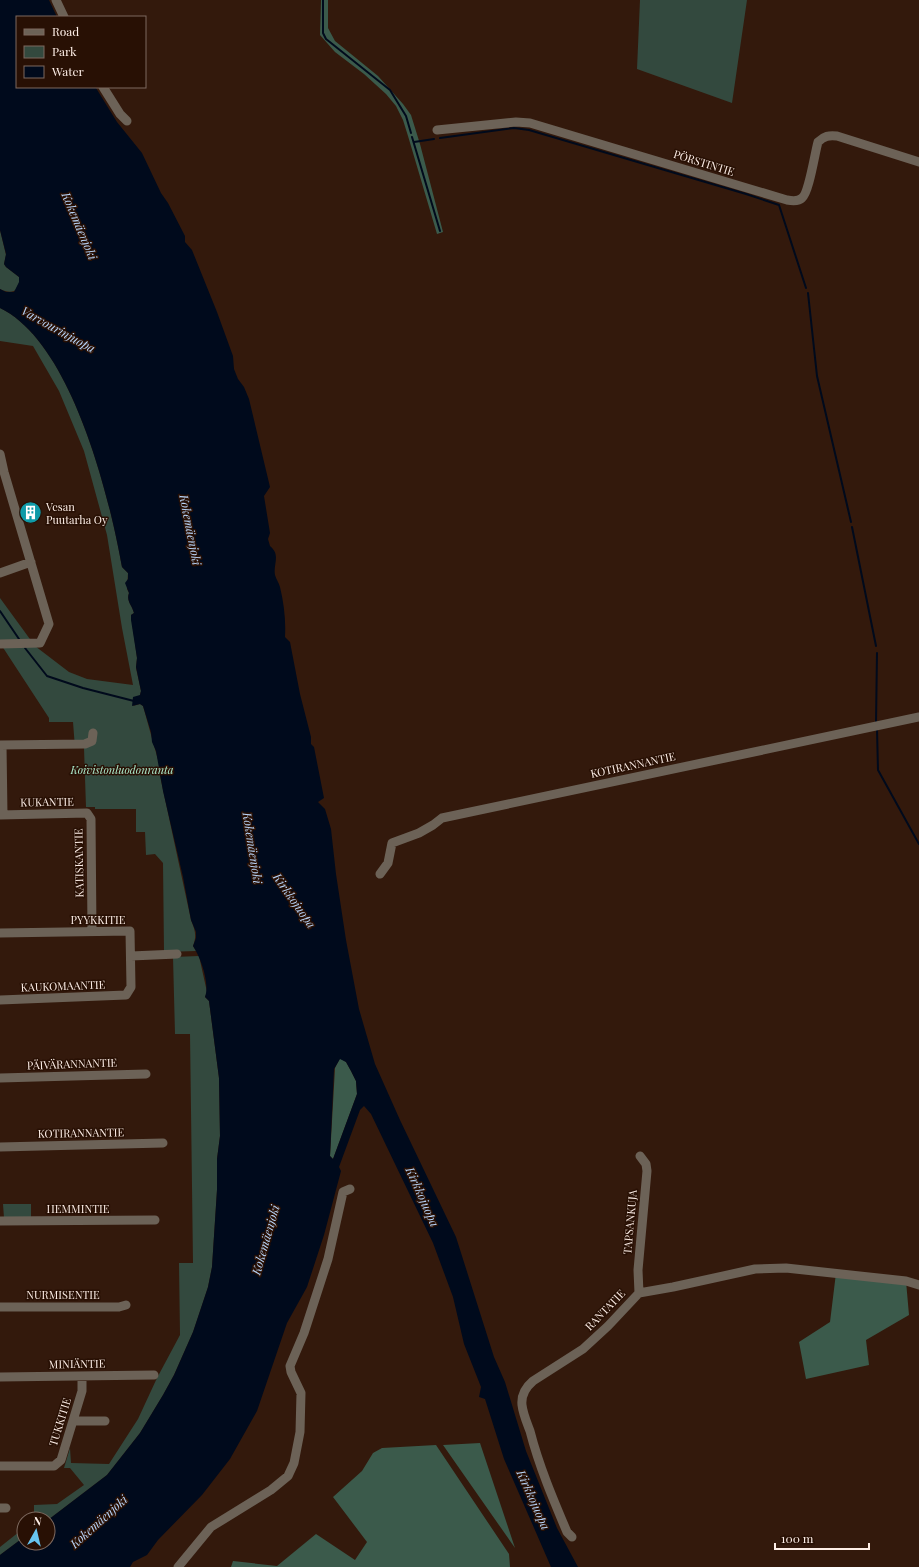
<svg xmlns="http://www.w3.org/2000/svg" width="919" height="1567" font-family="'Playfair Display',serif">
	<rect width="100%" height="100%" fill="#33190c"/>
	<path fill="#33493e" d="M640,0h107l-15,103 -95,-34z
		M0,230l6,25 -2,9 2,3 13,10c2,14 -7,18 -19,12z
		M0,308c71,34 109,186 122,259l6,6 -1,16 2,4c-3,8 3,12 5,20l-3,2 6,43 -1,10 5,23 -1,4 -7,11 7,-2 3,2 17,61v9l31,144c4,10 6,16 2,26l3,5 -32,1 -1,-89 -8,-9 -9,1 -1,-23h-9v-23h-41v-2h-9l-2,-59h-9l-2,-26h-24v-4l-49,-75v-45l35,48 34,26 18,7 46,6 -11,-57 -15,-93 -23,-84 -25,-60 -26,-45 -33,-5z
		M199,956l8,36 -2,5 4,4 10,77 1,58 -3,23v31l-5,77 -4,20 -15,45 -19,43 -11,20 -23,38 -33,42 -59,45v-1h-14v-14l23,-1 27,-19 -14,-17h-6l6,-20 1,15 38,1 29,-45 19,-41 23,-43 -1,-72h14l-3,-229h-15l-2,-77z
		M3,1204h28v14h-27z
		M24,1528v9l-24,18v-8z"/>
	<path fill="#3b5a4b" d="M321,0h7v28l7,13 43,35 25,28 8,11 9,29 23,88 -6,2 -29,-98 -5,-16 -7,-14 -10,-12 -22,-20 -29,-22 -15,-17z
		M340,1058l6,4 5,9 5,10 1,13 -24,65 -3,-3 5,-88z
		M836,1273l70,8 3,34 -43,25 3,25 -63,14 -7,-37 31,-20z
		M480,1443l35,105 -72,-103z
		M436,1445l73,109 1,13h-279l2,-6 44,5 39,-32 39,26 12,-18 -34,-45 29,-26 11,-18 9,-5z"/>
	<path fill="#000a1c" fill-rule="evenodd" d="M0,0h49l8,17h-40v70l79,1 21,34 25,31 19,40 7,10 17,33v6l7,8 25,62 16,44 1,13 4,10 6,8 5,12 21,88 -6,9 6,37 -2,6 2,7c11,9 3,18 5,29 1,4 4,8 5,12 4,16 6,34 5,50l5,5 10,52 11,43v7l3,3 10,51 -6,4 7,7 6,20 5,45 10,66 13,69 16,55 25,56 56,117 38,120 11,25 21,69 31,77 21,39h-27l-47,-108 -19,-60 -6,-2 2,-10 -17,-43 -11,-47 -20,-54 -62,-129 -7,-8 -4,4 -21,57 2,4 -17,64 -17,52 -20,36 -30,88 -27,48 -28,36 -44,45 -11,15 -14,7 -3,5h-130v-12l24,-18v6h24v-23l59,-45 33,-42 23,-38 11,-20 19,-43 15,-45 4,-20 5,-77v-31l3,-23 -1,-58 -10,-77 -4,-4c5,-13 -4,-39 -12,-51l3,-8v-6l-5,-12 -8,-43 -20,-86 -7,-40 -4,-9 -1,-10 -8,-26 -3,-2 -8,2 1,-9 7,-2 1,-4 -5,-24 1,-9 -6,-38v-5l3,-2c-2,-8 -8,-12 -5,-20l-4,-10 3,-4v-6l-6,-6c-13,-73 -51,-225 -122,-259v-19l6,3h8l5,-10v-5l-13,-10 -2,-3 2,-10 -6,-24zM340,1059l6,3 5,9 5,10 1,13 -24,65 -3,-3 4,-87z"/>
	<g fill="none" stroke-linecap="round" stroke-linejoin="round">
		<path stroke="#000a1c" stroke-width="2" d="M323,0v33l3,6 64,51 16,26 5,17
			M412,137l28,94
			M440,138l74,-10 15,2 217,64 33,11 27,83
			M414,142l20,-3
			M808,293l9,83 34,146
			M852,527l24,119
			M0,611l19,28
			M25,648l22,28 36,12 51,13
			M876,723l1,-70
			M877,729l1,41 41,74"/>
		<path stroke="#6c6257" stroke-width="9" d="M56,0l8,17
			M103,87l17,27 7,7
			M437,130l79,-8 14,1 257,77c5,1 11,2 15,-2 7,-5 13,-46 16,-56 6,-6 11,-7 19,-6l82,26
			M0,454l4,18 45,152 -9,19 -40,1
			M0,573l31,-11
			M0,745l85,-1 7,-3 1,-8
			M2,745l1,70
			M0,815l87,-2 4,6 1,112
			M380,874l8,-11 4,-20 27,-10 14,-8 9,-7 477,-101
			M0,933l130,-2 1,56 -5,8 -126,5
			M131,956l46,-2
			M0,1078l146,-4
			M0,1147l163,-4
			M0,1221l155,-1
			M639,1293l-1,-23 9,-99 -1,-7 -6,-8
			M0,1307h119l7,-2
			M0,1377l154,-2
			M74,1421h31
			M0,1466h54l7,-6 21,-69v-15
			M0,1508h6
			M572,1537l-5,-5c-14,-33 -28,-66 -37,-101 -3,-8 -7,-17 -8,-26 -1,-10 4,-18 11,-24l50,-32 25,-23 31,-33 34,-6 82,-18 31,-1 120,13 13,4
			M178,1567l33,-40 60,-37 17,-14 6,-13 6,-31 1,-39 -10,-21 -1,-6 14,-33 24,-74 15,-67 7,-3"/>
	</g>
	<defs>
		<symbol id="building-disc" viewBox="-11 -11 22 22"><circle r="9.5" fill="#0f9aa8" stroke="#281004"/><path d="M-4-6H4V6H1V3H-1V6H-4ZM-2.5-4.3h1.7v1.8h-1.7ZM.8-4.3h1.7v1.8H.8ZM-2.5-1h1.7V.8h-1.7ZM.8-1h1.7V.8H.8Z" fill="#fff"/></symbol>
	</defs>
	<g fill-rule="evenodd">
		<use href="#building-disc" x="18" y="500" width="25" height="25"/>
	</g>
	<g text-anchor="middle" stroke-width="3" stroke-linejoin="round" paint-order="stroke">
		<g font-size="11" fill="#fdeee7" stroke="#281004">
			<text transform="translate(704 163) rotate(17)" y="4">PÖRSTINTIE</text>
			<text transform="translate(633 765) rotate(-12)" y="4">KOTIRANNANTIE</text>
			<text transform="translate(47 802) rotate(-1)" y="4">KUKANTIE</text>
			<text transform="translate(79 863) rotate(-91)" y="4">KATISKANTIE</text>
			<text x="98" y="924">PYYKKITIE</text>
			<text transform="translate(63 986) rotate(-2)" y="4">KAUKOMAANTIE</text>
			<text transform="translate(72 1064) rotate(-2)" y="4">PÄIVÄRANNANTIE</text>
			<text transform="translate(81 1133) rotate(-1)" y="4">KOTIRANNANTIE</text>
			<text x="78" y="1213">HEMMINTIE</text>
			<text transform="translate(630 1222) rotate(-85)" y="4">TAPSANKUJA</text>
			<text x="63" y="1299">NURMISENTIE</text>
			<text transform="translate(605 1310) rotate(-46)" y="4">RANTATIE</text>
			<text transform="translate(77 1364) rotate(-1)" y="4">MINIÄNTIE</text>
			<text transform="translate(60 1422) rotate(-73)" y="4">TUKKITIE</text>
		</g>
		<g font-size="11" fill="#fdeee7" stroke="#281004" text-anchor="start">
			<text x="46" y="511">Vesan<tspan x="46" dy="13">Puutarha Oy</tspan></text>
		</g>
		<g font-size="11" font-style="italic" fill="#adebcd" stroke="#281004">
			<text x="122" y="774">Koivistonluodonranta</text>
		</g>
		<g font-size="12" font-style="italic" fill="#b8d5fa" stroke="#281004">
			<text transform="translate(79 226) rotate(67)" y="4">Kokemäenjoki</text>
			<text transform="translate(58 330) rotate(29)" y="4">Varvourinjuopa</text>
			<text transform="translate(190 530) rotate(79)" y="4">Kokemäenjoki</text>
			<text transform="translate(252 848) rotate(81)" y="4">Kokemäenjoki</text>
			<text transform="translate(294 901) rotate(55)" y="4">Kirkkojuopa</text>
			<text transform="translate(422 1197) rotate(66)" y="4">Kirkkojuopa</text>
			<text transform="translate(266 1240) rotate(-74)" y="4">Kokemäenjoki</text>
			<text transform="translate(533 1500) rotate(66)" y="4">Kirkkojuopa</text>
			<text transform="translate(99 1522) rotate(-42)" y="4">Kokemäenjoki</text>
		</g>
	</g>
	<rect x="16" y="16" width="130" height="72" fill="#281004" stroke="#7d695f"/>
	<rect x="24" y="29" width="20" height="6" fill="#6c6257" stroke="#7d695f"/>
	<text x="52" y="36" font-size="12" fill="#fdeee7">Road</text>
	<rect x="24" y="46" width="20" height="12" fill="#33493e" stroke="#7d695f"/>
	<text x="52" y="56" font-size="12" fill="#fdeee7">Park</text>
	<rect x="24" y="66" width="20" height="12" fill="#000a1c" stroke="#7d695f"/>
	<text x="52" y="76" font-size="12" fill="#fdeee7">Water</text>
	<g transform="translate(36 1531) rotate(8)"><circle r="19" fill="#281004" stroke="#7d695f"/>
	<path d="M0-3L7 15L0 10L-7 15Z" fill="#67c4ef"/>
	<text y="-6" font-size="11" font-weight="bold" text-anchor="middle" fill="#fdeee7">N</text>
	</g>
	<path d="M775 1543v6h94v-6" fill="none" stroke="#fdeee7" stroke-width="2"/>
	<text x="781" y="1543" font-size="12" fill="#fdeee7" stroke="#281004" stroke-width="3" paint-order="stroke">100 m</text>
</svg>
